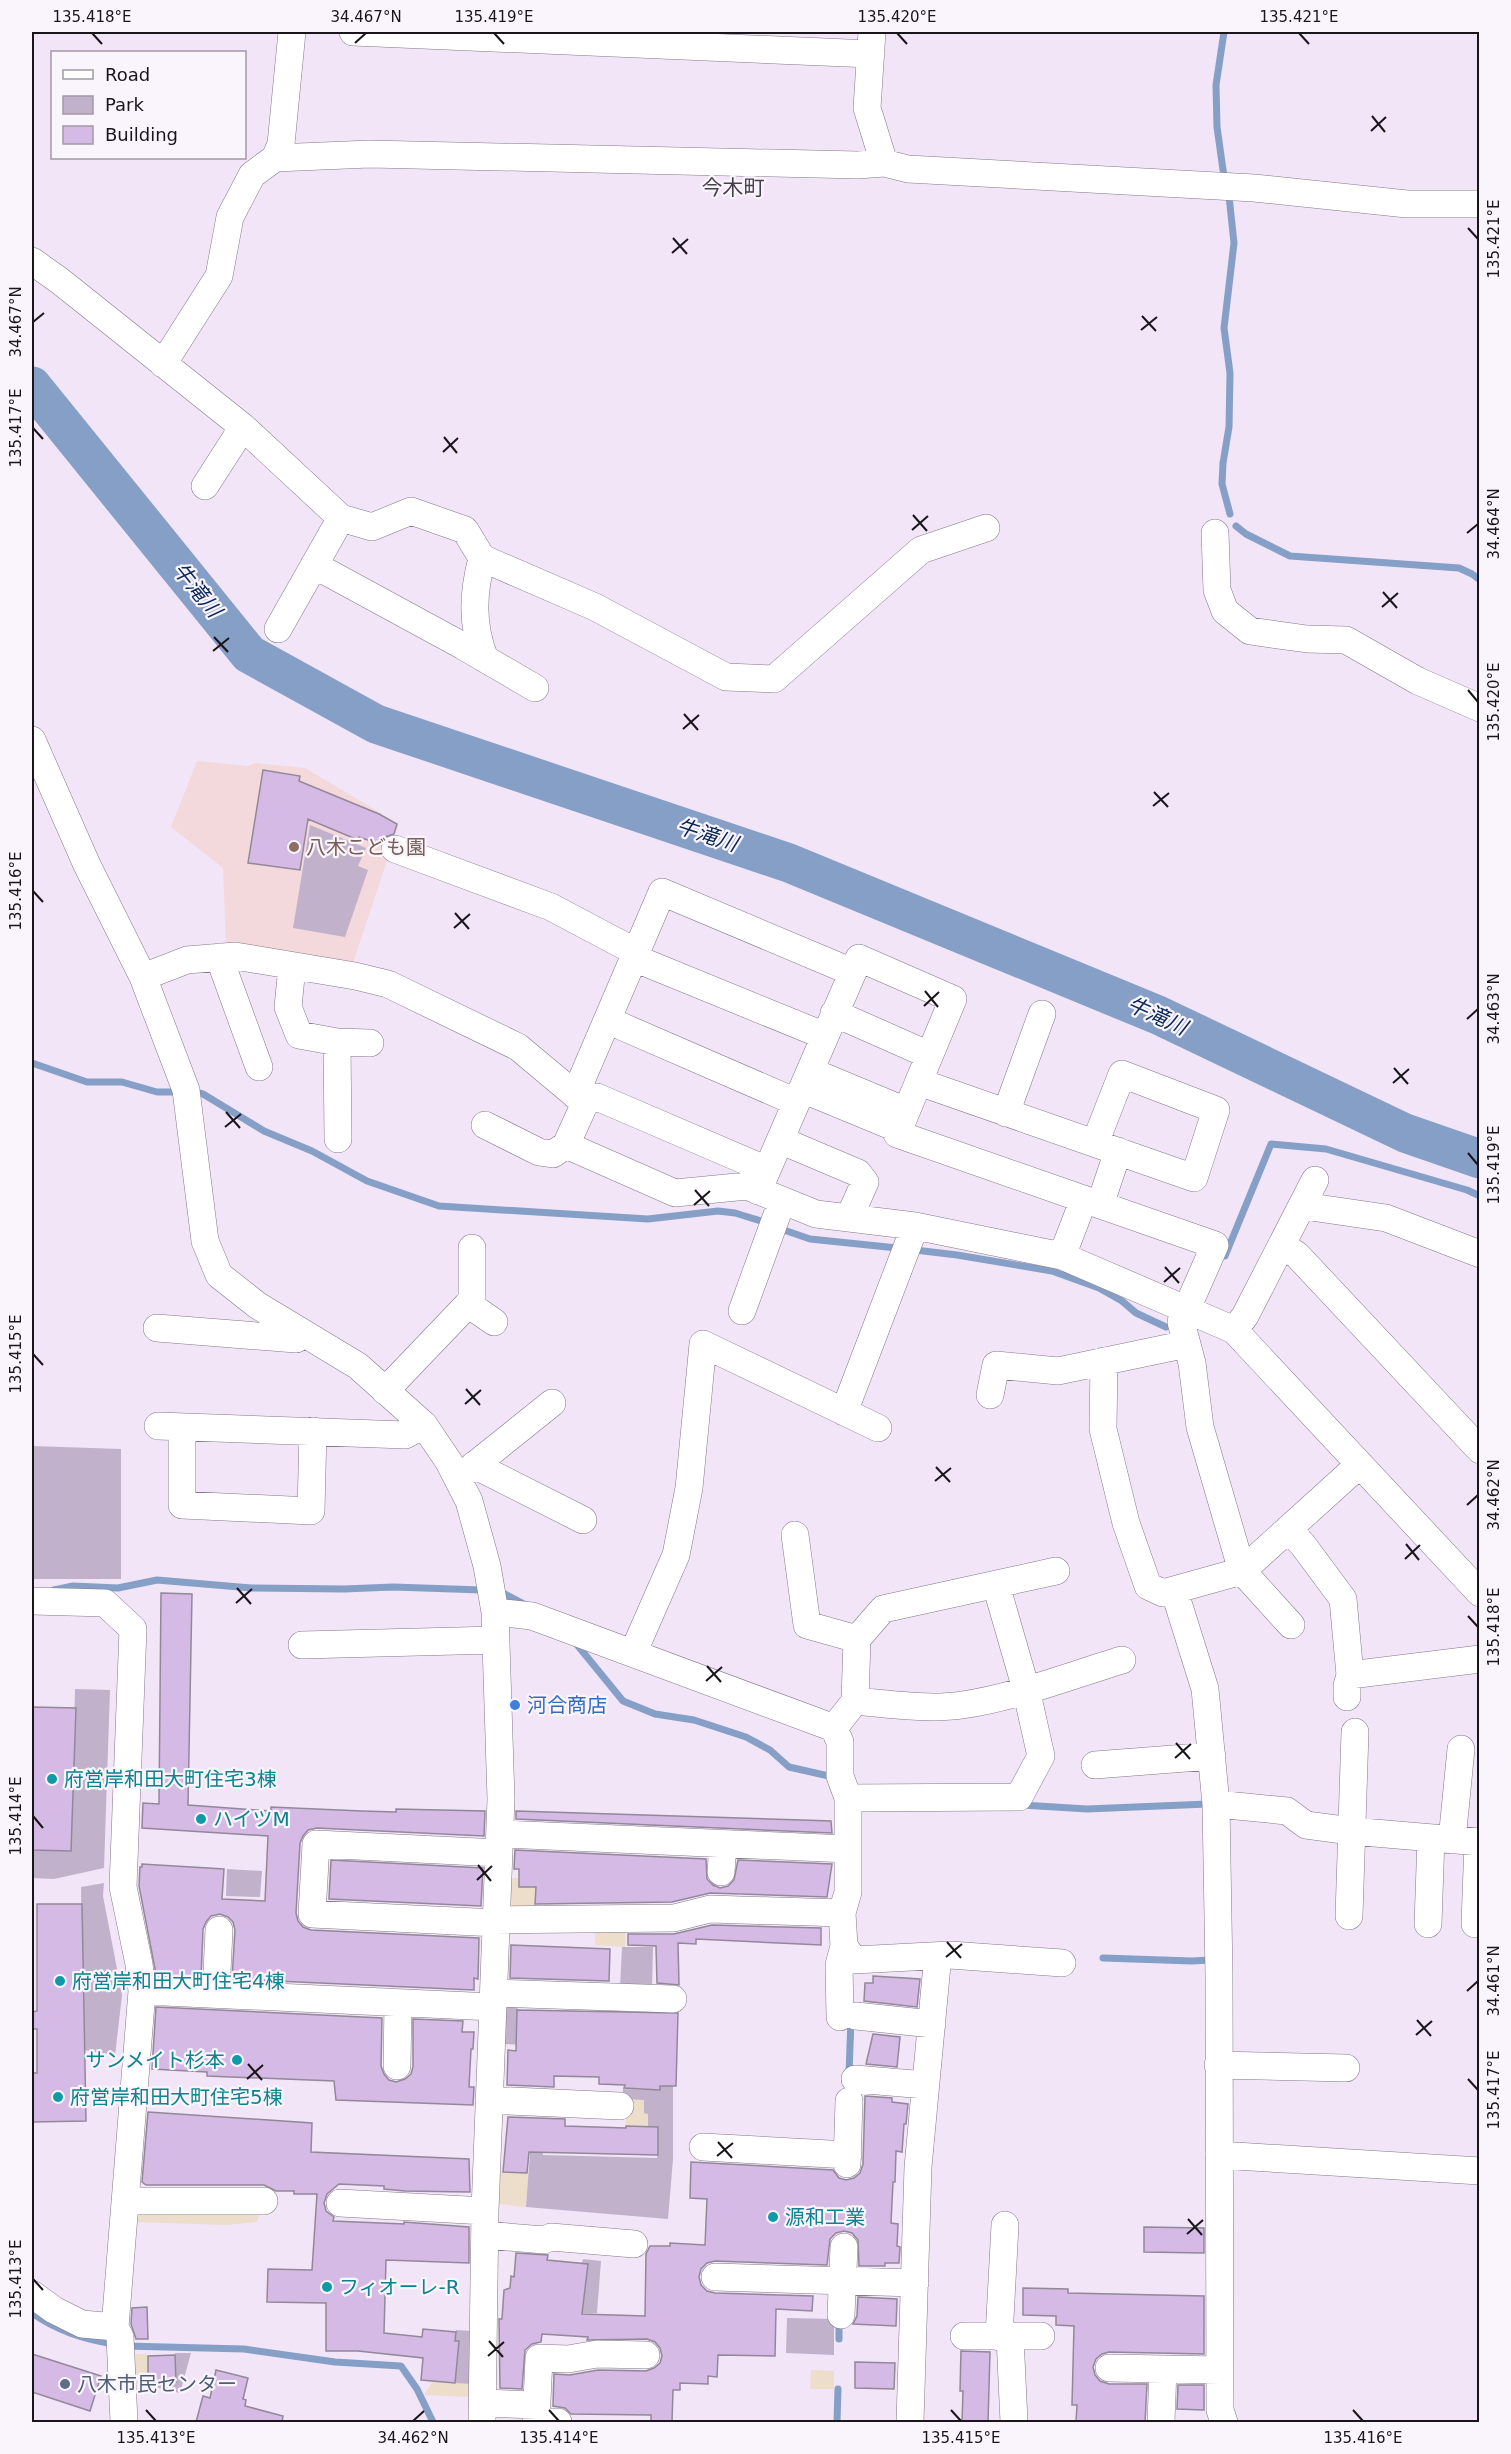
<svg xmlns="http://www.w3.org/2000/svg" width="1511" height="2454" font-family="'DejaVu Sans','Noto Sans JP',sans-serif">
	<rect width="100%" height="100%" fill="#f1e5f7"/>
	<path fill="#edddcb" d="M509,1878h10v9h17v25l-16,1 -12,-12z
		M626,1925l-1,22 -30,-2v-19z
		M622,2099l22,1 4,13v13h-22v-13z
		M498,2172l31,1 -3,34 -29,-3z
		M146,2210h115l-4,12 -30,3 -93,-3v-3z
		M132,2354h15l2,32 -14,-3z
		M811,2370l23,1v18h-24z
		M433,2381l38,3v13l-47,-2z"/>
	<path fill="#f3d9db" d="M197,761l51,5 7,-3 50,5 94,56 -46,139 -127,-15 -3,-80 -52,-41z"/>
	<path fill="#c1b1ca" d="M310,825l56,23 -8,18 10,4 -23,67 -52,-9z
		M32,1446l89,3v130h-89z
		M75,1689l35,1 -6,178 -50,11 -22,-1v-28l39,1z
		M227,1869l35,2 -2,26 -34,-1z
		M104,1883l-1,13 19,99 -7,61 -31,-6 -3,-163z
		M622,1947h31l-1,42 -32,-1z
		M518,2002l-2,32 64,13 -76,-3 1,-39z
		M660,2085l13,1v73l-5,60 -142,-12 4,-53 -6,-1 20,-22 -1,24 114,3 1,-31 -10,-1v-12l-4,-1v-13l-22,-1 1,-10 36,1z
		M583,2259l18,2 -4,52h-28z
		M787,2318l47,1v36l-48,-2z
		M456,2330l17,1 -2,53 -16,-1 3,-41 -3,-1z
		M175,2353h16l-11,40 -31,-7 -1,-3 28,-1z"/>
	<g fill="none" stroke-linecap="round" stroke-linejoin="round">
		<path stroke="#869fc7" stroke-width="7" d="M1224,177l-7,-50 -1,-42 8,-53
			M1229,196l5,47 -10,85 6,45 -1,54 -6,36 -1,21 8,30
			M1236,526l10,8 44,22 169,12 13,6 8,6
			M32,1063l55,19h35l35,10h18
			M195,1092l8,2 61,37 48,20 55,30 72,25 209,13 70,-8 17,2 29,9
			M781,1229l29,10 87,9
			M915,1250l42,5 95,16 47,17 23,13 14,12 30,14
			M1225,1256l46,-112 55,5 141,41 13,6
			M54,1590l19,-4 45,2 39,-8 94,8 93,1 49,-2 89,3
			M499,1591l27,14
			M574,1641l49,60 32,13 39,6 52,17 24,13 19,17 44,10
			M1022,1805l65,4 121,-5
			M1103,1958l89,3 18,-1
			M849,2074l2,-55
			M32,2313c25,18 52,26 82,31
			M839,2339v-19
			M125,2346l119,3 91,13 66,4 16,23 16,33
			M837,2422l1,-33"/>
		<path stroke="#869fc7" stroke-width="39" d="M32,386l217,268 127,70 413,139 369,152 247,118 75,26"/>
	</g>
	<path fill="#d5bae5" stroke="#928899" stroke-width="1.5" d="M263,770l37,6 -1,5 80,33 18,10 -3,10 -9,3 -5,7 -21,-7 -1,3 -50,-21 -8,51 -52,-7z
		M161,1593l31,1 -4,211 83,6v-4l91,4 34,1v-3l89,2 -1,25 -167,-8 -9,2 -5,6 -3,7 -4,70 2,8 5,6 8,3 168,8 -1,41 -4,-1v12l-242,-11 3,-49 -2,-8 -5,-5 -8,-3 -9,2 -5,6 -3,7 -2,49 -43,-2 -2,-2 -17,-88 1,-19h2v-3l82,5 -2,30 43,2 3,-65 -126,-8 1,-25 16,1z
		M32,1707l44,1 -5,143 -39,-1z
		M516,1811l315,10 1,12 -316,-14z
		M515,1850l191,9 1,20 6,6 7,3 8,-2 6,-6 4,-20 94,4 -5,33 -117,-4 -38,9 -137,2 1,-17h-17v-18h-5z
		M331,1860l152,8 -2,38 -152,-7z
		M37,1904h45l4,217 -54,1v-49h5v-44h-5v-17l5,-1z
		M712,1925l109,3v17l-125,-6v5l-18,-1 1,42 -22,-2 -1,-37 -28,-1v-11h46z
		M511,1945l99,4 -1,32 -99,-3z
		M873,1976l47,3 -3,28 -53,-6 1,-18h8z
		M156,2007l226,11 -1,48 3,8 5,6 7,2 9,-3 6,-5 2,-7v-48l50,2 -1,11h12l-1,17h-2l-2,38h5l-1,18 -137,-5 -2,-19 -127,-5v-4l-55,-3z
		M517,2010l161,3 -2,73h-16v4l-36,-2 1,-3 -26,-1v-7l-45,-1v11l-47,-2 1,-35 8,1z
		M873,2034l27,3 -3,30 -31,-3z
		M865,2096l27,2v4l16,2 -2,20h-2l-2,28 -6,-1 -1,31h-2l-2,41 7,1 -1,22 3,1 -1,16h-14v3h-26l-1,-26 -6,-7 -8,-2 -8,2 -6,6 -3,26 -112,-4 -8,2 -6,6 -2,8 2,8 6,6 8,2 98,3 -1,15 -36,-2 -1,47 -57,-1 -1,22 -9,-1v8l-28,-1v7h-7l-1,32h-21v-7l-80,-1 -6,-6 -12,-2 1,-32 16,1 28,-5 48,1 8,-3 6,-5 2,-7 -2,-8 -5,-6 -8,-3 -60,1 1,-3 -46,-3 -1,8 -9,2 -7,6 -3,39 -22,-1 -1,-69h3l2,-29 6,-2 1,-12 3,1 2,-24 32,2 -1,5 41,4 -6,50 63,2 1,-62 4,-8h20v-3l35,2 2,-46 -17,-1 1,-36 142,8 6,8 7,2 8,-2 6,-5 3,-9z
		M148,2112l164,11 -1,29 158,7 1,33 -65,-1 -21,-2v-3l-45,-2 -12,10 -3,9 2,8 8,6 -1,4 71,3v-2l65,5v36l-83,-3 -2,73 38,4 1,-8 33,3 -1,9h4l-4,42 -34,-3 2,-22 -65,-7h-32v-48l-59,-1 1,-33 44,1 5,-76h-23v-3h-18l-12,-6h-118l-4,-3z
		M508,2117l57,2v7l61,2v-2l32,1v28l-129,-3 -2,21 -24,-1z
		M1144,2227l60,1v25l-60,-1z
		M1023,2288l45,1v4l136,3v58l-95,-2 -7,2 -6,5 -3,8 2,8 5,6 9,3h38l-2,38h-69l1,-17h-5l2,-79 -18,-1v-9l-33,-1z
		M858,2297l39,2 -1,27 -43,-2 4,-8z
		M147,2307l1,32h-12l-5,-15 1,-16z
		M961,2351l29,1 -2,70h-26l1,-31h-3z
		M32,2354l69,22 -11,35 -58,-19z
		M175,2355l1,27 -28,1v-27z
		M855,2362l40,1 -1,26 -39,-1z
		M216,2370l32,8 -5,21 3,1 -1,6 38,10 -1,6h-86l7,-26 7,2z
		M1178,2385h26v25l-27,-1z"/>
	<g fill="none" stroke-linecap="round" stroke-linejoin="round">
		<defs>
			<path id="minor" d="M353,32l518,22
				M872,32l-5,76 17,55
				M275,158l6,-14 11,-112
				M32,261l28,20 183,146 98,91 31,9 39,-16 54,19 17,28 113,49 131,70 48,2 147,-129 65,-22
				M163,364l56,-88 11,-59 22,-42 23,-17 95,-4 488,11 26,-2 24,6 346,19 153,16h73
				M205,486l38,-59
				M1215,533l2,57 8,21 25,20 57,8 39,1 72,41 62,27
				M482,558c-9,35 -11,66 3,101
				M314,565l149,81 72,42
				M278,629l63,-111
				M32,740l55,125 56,112 43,113 19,151 14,34 38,30 101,61 66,59 25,37 20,39 18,65 8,46 6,187 -16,412 -3,211
				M395,849l156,58 85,45
				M219,957l40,110
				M634,958l191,78
				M292,967l-4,40 11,28 38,7 33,1
				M143,977l44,-17 48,-4 120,20 33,8 130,63 67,56
				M834,1013l95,42
				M607,1020l189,82
				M337,1042l1,97
				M810,1071l96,40
				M919,1082l275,96 22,-68 -94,-36 -27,69
				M802,1089l97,40
				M575,1095l87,-203 190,80
				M1006,1113l36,-99
				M485,1125l54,27 14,2 13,-9 19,-42 12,-6 170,73
				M780,1140l78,33 7,9 -16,36
				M566,1145l109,48 72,-7 69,28 99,12 147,30 172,74 246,263
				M758,1191l101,-233 94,41 -56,135 318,111 -34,77 11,41 8,64 42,144 49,54
				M1100,1205l18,-54
				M1304,1206l82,12 94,36
				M1283,1246l14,9 183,195
				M1062,1256l22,-57
				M468,1304l26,18
				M742,1311l40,-110
				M157,1328l139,11 7,-6
				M1234,1330l11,-14 70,-136
				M1104,1361l-1,68 23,94 22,63 15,7 79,-22 117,-106
				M385,1391l87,-91v-52
				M990,1395l6,-30 62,6 129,-27
				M844,1412l71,-186
				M158,1426l247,9 19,-10
				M182,1427v78l129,6 2,-80
				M474,1465l109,55
				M461,1476l91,-73
				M1288,1529l15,16 40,54 7,76 -3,11v11
				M795,1535l12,90 50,14
				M1174,1590l31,99 11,115 3,171 1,435 4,12
				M32,1601l73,2 28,26 -10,258 16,77 3,27 -27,336 -33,-3 -28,-14 -22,-16
				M495,1612l37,4 302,112 6,14v34l8,22
				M302,1645l194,-5
				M633,1653l43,-98 13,-67 14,-144 175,84
				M1350,1675l130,-16
				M855,1701l2,-62 26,-30 173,-38
				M834,1728l21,-27c33,3 74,9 107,4 51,-7 110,-30 160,-45
				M1095,1765l117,-9
				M1216,1804l71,7 19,14 45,6 129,11
				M500,1834l348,15
				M1452,1840l9,-91
				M721,1872l2,-28
				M1349,1916l6,-184
				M496,1920l178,-2 36,-9 132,4
				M496,1923l-184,-9 4,-70 183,9
				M1428,1924l3,-86
				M1475,1924l3,-82
				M844,1946l10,14 96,-5 112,8
				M142,1991l351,16
				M494,1993l179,6
				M216,1994l3,-64
				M856,2016l76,8
				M840,2017l-1,-52 5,-19 -2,-33 6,-21v-94l171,-1 22,-41 -15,-67 -30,-104
				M1218,2065l128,3
				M397,2066l1,-63
				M855,2079l70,6
				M489,2100l131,6
				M703,2147l145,8
				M1219,2155l261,16
				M847,2164l2,-63
				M125,2201h139
				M340,2203l145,8
				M485,2235l59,5 7,-3 83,7
				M715,2277l200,6
				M841,2315l3,-68
				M115,2327l5,10 4,85
				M964,2336h77
				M999,2337l6,-112
				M1010,2337l4,85
				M1109,2368l111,2
				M483,2403l54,2
				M558,2422h-22l3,-64 29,1 29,-5 49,1
				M910,2422l8,-255 19,-202
				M1161,2422l2,-53"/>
		</defs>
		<use href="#minor" stroke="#837989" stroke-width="28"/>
		<use href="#minor" stroke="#fff" stroke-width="27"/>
	</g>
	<path fill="none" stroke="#19151b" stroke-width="2" d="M92,33l10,11M494,33l10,11M897,33l10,11M1299,33l10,11M355,43l11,-10M1372,116l13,16M1371,131l15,-14M1468,228l10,11M673,238l14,16M672,253l16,-14M1142,316l14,15M33,322l11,-9M1141,330l16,-13M33,428l10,11M444,437l13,16M443,452l15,-14M913,515l14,16M912,530l16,-14M1467,533l11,-9M1383,592l14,16M1382,607l16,-14M214,637l14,15M213,651l16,-13M1468,690l10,12M684,714l14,16M683,729l16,-14M1154,792l14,15M1153,806l16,-13M33,891l10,11M455,913l14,16M454,928l16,-14M925,991l13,16M924,1006l15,-14M1467,1019l11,-10M1394,1068l14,16M1393,1083l16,-14M226,1112l14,16M225,1127l16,-13M1468,1153l10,12M695,1190l14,16M694,1205l16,-14M1165,1267l14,16M1164,1282l16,-14M33,1354l10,11M466,1389l14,16M465,1404l16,-14M936,1467l14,15M935,1481l16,-13M1467,1505l11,-10M1406,1544l13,16M1405,1559l15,-14M237,1588l14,16M236,1603l16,-14M1468,1616l10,11M707,1666l14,16M706,1681l16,-14M1176,1743l14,16M1175,1758l16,-14M33,1816l10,12M478,1865l13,16M477,1880l15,-14M947,1942l14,16M946,1957l16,-13M1467,1991l11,-10M1417,2020l14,16M1416,2035l16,-14M248,2064l14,16M247,2079l16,-14M1468,2079l10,11M718,2142l14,16M717,2156l16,-13M1188,2219l14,16M1187,2234l16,-14M33,2279l10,11M489,2341l14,16M488,2356l16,-14M146,2410l10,11M549,2410l10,11M951,2410l10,11M1353,2410l10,11M413,2421l11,-10"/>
	<circle fill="#8d6e63" stroke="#faf5fd" stroke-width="2" cx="294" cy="847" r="6"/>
	<circle fill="#3f7fe0" stroke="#faf5fd" stroke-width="2" cx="515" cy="1705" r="6"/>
	<g fill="#0f9aa8" stroke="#faf5fd" stroke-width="2">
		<circle cx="52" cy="1779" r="6"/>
		<circle cx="201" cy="1819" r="6"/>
		<circle cx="60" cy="1981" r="6"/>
		<circle cx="237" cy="2060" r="6"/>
		<circle cx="58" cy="2097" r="6"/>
		<circle cx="773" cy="2217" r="6"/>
		<circle cx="327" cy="2287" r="6"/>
	</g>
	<circle fill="#5c6f8a" stroke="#faf5fd" stroke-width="2" cx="65" cy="2384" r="6"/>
	<g text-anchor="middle" stroke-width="4.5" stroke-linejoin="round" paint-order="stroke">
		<g font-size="20" fill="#785e54" stroke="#faf5fd" text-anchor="start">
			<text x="306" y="854">八木こども園</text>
		</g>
		<g font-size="20" fill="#366cbe" stroke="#faf5fd" text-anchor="start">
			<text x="527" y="1712">河合商店</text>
		</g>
		<g font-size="20" fill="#0d838f" stroke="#faf5fd" text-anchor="start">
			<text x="64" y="1786">府営岸和田大町住宅3棟</text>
			<text x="213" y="1826">ハイツM</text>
			<text x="72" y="1988">府営岸和田大町住宅4棟</text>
			<text x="225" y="2067" text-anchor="end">サンメイト杉本</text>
			<text x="70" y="2104">府営岸和田大町住宅5棟</text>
			<text x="785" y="2224">源和工業</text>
			<text x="339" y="2294">フィオーレ-R</text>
		</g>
		<g font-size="20" fill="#4e5e75" stroke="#faf5fd" text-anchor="start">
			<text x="77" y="2391">八木市民センター</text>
		</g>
		<g font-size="21" fill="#473e4d" stroke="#faf5fd">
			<text x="733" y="195">今木町</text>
		</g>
		<g font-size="21" font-style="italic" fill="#092758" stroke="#faf5fd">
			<text transform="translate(197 590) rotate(51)" y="7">牛滝川</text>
			<text transform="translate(707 835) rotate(18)" y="7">牛滝川</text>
			<text transform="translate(1157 1016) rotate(24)" y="7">牛滝川</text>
		</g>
	</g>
	<rect width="1511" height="2454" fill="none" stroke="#faf5fd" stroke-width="66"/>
	<rect x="51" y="51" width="195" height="108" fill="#faf5fd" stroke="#a09ba3" stroke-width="1.5"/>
	<rect x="63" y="70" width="30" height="9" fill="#ffffff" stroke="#a09ba3" stroke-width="1.5"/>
	<text x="105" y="81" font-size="18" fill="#19151b">Road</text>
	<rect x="63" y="96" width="30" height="18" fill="#c1b1ca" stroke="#a09ba3" stroke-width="1.5"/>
	<text x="105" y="111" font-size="18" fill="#19151b">Park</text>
	<rect x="63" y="126" width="30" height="18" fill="#d5bae5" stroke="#a09ba3" stroke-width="1.5"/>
	<text x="105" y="141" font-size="18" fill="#19151b">Building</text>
	<rect x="33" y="33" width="1445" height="2388" fill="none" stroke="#19151b" stroke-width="2"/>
	<g font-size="15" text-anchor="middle" fill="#19151b">
		<text x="92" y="22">135.418°E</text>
		<text x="366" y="22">34.467°N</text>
		<text x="494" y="22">135.419°E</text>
		<text x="897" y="22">135.420°E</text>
		<text x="1299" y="22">135.421°E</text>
		<text transform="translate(1494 239) rotate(-90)" y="5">135.421°E</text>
		<text transform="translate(16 322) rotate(-90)" y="5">34.467°N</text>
		<text transform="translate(16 428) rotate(-90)" y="5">135.417°E</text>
		<text transform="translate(1494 524) rotate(-90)" y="5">34.464°N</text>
		<text transform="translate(1494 702) rotate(-90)" y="5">135.420°E</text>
		<text transform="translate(16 891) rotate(-90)" y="5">135.416°E</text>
		<text transform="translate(1494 1009) rotate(-90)" y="5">34.463°N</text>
		<text transform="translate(1494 1165) rotate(-90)" y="5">135.419°E</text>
		<text transform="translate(16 1354) rotate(-90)" y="5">135.415°E</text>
		<text transform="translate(1494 1495) rotate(-90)" y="5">34.462°N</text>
		<text transform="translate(1494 1627) rotate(-90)" y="5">135.418°E</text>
		<text transform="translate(16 1816) rotate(-90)" y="5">135.414°E</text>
		<text transform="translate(1494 1981) rotate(-90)" y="5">34.461°N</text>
		<text transform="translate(1494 2090) rotate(-90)" y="5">135.417°E</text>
		<text transform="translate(16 2279) rotate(-90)" y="5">135.413°E</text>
		<text x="156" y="2443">135.413°E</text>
		<text x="413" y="2443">34.462°N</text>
		<text x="559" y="2443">135.414°E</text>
		<text x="961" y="2443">135.415°E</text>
		<text x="1363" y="2443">135.416°E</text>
	</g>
</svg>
